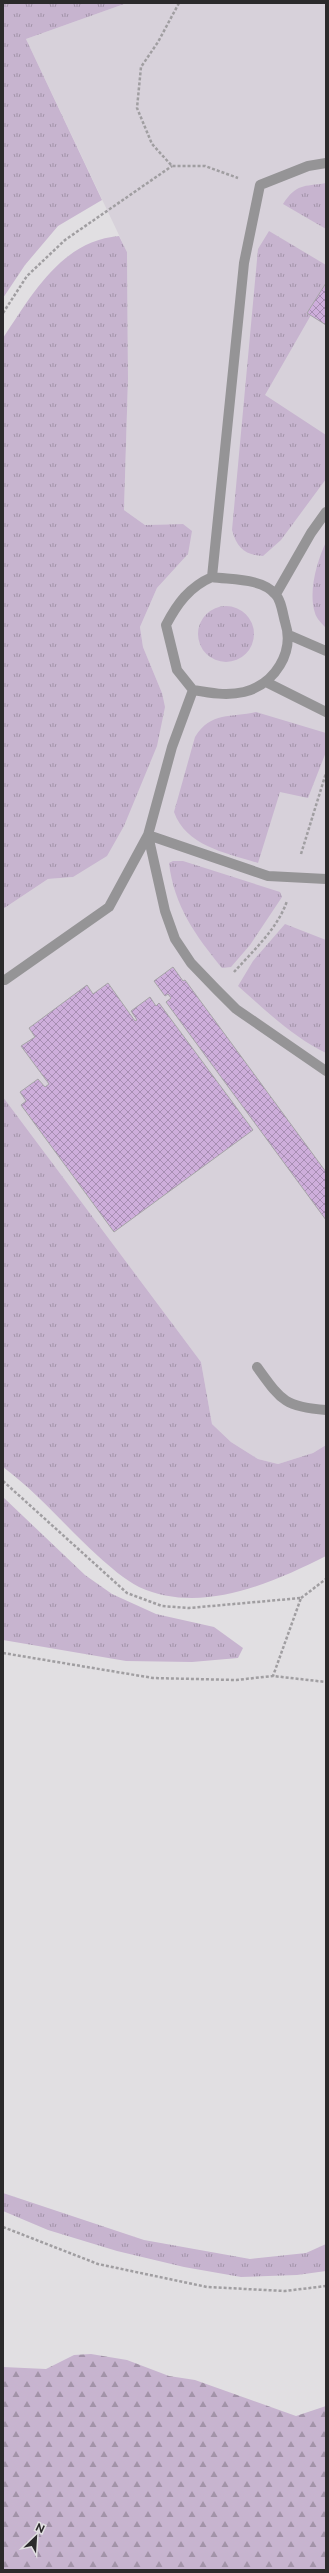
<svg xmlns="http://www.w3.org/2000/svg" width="329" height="2573" font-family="Raleway,sans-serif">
	<defs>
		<pattern id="grass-tufts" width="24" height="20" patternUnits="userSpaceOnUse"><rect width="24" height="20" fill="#c7b4cf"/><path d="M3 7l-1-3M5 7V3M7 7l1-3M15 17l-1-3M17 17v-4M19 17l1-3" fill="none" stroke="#a293a8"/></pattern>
		<pattern id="forest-firs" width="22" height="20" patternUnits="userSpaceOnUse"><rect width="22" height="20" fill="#c7b4cf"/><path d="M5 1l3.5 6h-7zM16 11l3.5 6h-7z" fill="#a293a8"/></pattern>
		<pattern id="building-cross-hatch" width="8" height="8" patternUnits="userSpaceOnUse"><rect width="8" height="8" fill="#ceaedb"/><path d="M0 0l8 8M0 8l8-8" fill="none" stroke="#a78eb2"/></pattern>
	</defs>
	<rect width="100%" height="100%" fill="#e1dfe2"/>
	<path fill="#d7d1da" d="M127,3h199v1442l-13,8 -35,11 -20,-5 -27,-17 -19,-18 -11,-62 -198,-265v-188l45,-30 25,-2 89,-184 -19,-46 -3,-20 17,-39 31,-34 -5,-30 -38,1 -21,-15 4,-131 -1,-127 -101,-213z"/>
	<path fill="url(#grass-tufts)" d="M3,3h124l-101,36 76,161 -44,26 -33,39 -22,33z
		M326,183v46l-43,-25c14,-21 20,-17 43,-21z
		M269,231l57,34v18l-15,32 -46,80 61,40v44l-45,61 -18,16c-18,-1 -26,-8 -31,-26l26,-281z
		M119,236l8,16 1,127 -4,131 21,15 38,-1 9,7 -4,23 -31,34 -17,39 3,20 19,46 3,14 -8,39 -33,80 -17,30 -34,21 -25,2 -45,30v-571c29,-43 58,-97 116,-102z
		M326,542v86c-3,-3 -10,-10 -11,-15 -7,-21 2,-52 11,-71z
		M198 634a28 28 0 1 1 56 0a28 28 0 1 1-56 0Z
		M256,712l70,21v19l-18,46 -28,-6 -22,71c-32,-10 -72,-17 -84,-51l21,-75c16,-26 36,-19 61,-25z
		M173,861h10l97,31 2,5 -32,48 -19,22 -9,1c-26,-32 -48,-62 -53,-105z
		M285,924l41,16v113c-33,-16 -61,-43 -88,-67l15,-25z
		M3,1097l198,265 11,62 19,18 27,17 20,5 35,-11 13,-8v111c-56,28 -125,59 -187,31 -14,-7 -30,-21 -41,-31 -32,-29 -60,-63 -95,-89z
		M3,1497l82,78 27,19 44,20 58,13 29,21 -5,10 -46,4 -66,-1 -123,-21z
		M3,2193l141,47 106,19 56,-6 20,-9v27l-29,4 -56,2 -57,-10 -67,-16 -69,-21 -45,-19z"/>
	<path fill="url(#forest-firs)" d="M91,2354l36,6 42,16 26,4 101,36 30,-10v164h-323v-203l43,2 28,-14z"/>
	<path fill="url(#building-cross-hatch)" stroke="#a6a4a7" d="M326,283v42l-19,-12z
		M173,967l10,14 2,-1 141,192v48l-160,-218 5,-4 -3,-4 -3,2 -11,-15z
		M108,983l27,38 2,-1 -6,-9 19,-14 6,9 3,-3 94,127 -139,102 -93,-127 5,-4 -6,-9 18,-13 7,8 4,-3 -28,-38 14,-9 -6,-9 58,-43 6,9z"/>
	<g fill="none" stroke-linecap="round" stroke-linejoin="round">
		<path stroke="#a09ea1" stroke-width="2.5" stroke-dasharray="3 2" stroke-linecap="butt" d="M179,3l-21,39 -17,25 -4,41 15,36 20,22h33l33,12
			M3,313l24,-37 38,-36 107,-74
			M301,854l25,-81
			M234,972c19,-21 44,-44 53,-71
			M3,1481l124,112 35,13 27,2 112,-10 -28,78
			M301,1598l25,-19
			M3,1653l150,25 83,2 37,-4 53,6
			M3,2227l95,37 109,23 78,4 41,-5"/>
		<path stroke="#959496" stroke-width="10" d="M212,577l32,-314 16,-78 48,-19 18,-3
			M212,577c19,3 50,1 63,17 6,5 8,21 10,28 10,30 -10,62 -41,70 -17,4 -34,1 -51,-2l-16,-20 -11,-45c11,-21 23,-38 46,-48z
			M276,594l35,-61 15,-21
			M289,635l37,16
			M266,682l60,30
			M193,690l-21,57 -24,88 17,76 10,28 16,24 25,26 20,20 90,62
			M5,980l104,-73 39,-72 120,41 58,3
			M257,1367c24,33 27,40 69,43"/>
	</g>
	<rect width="329" height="2573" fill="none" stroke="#2b2a2b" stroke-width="8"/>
	<g transform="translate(36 2537) rotate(25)" stroke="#e1dfe2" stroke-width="3" paint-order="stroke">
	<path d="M0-3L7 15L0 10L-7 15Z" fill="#2b2a2b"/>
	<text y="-6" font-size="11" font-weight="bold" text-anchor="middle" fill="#2b2a2b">N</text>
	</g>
</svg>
